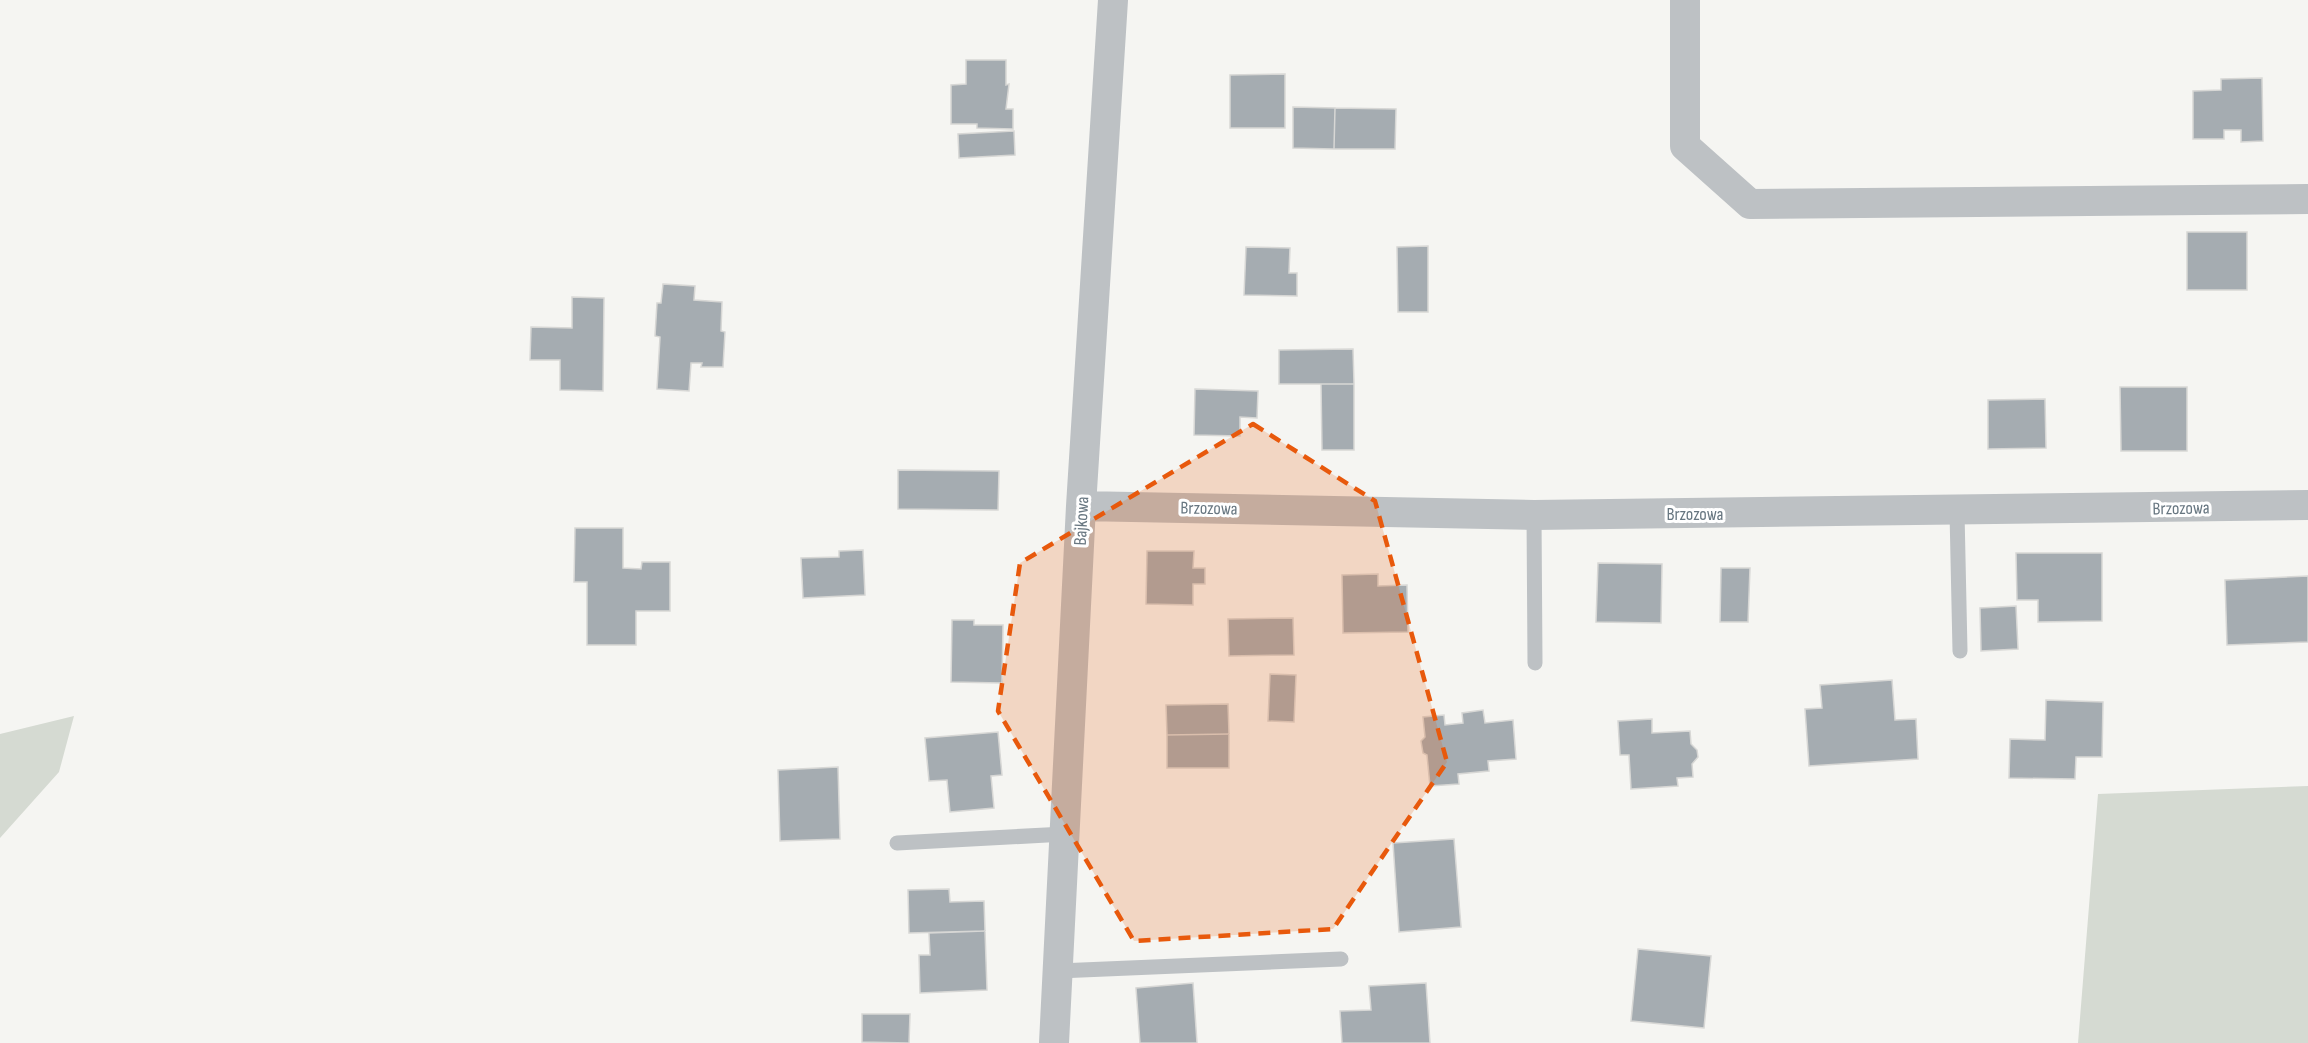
<svg xmlns="http://www.w3.org/2000/svg" width="2308" height="1043" font-family="'Sofia Sans Condensed',sans-serif">
	<rect width="100%" height="100%" fill="#f5f5f2"/>
	<path fill="#d5dad2" d="M74,716l-15,56 -59,66v-104z
		M2308,786v257h-230l20,-249z"/>
	<path fill="#a5acb1" stroke="#d7d7d5" stroke-width="1.5" d="M966,60h40v25l3,-1 -3,25h7v20l-36,-1v-4h-26v-39l15,-1z
		M1285,74v54h-55v-53z
		M2262,78l1,63 -22,1v-12h-17v9h-31v-48l28,-1v-11z
		M1293,107l42,1 -1,41 -41,-1z
		M1335,108l61,1 -1,40h-61z
		M1014,131l1,24 -56,3 -1,-24z
		M2187,232h60v58h-60z
		M1428,246v66h-30l-1,-65z
		M1246,247l44,1 -1,25h8v23l-53,-1z
		M663,284l32,2 -1,14 28,2 -1,29 4,1 -2,35h-22l1,-4h-11l-2,28 -32,-2 3,-52 -5,-1 2,-33h4z
		M572,297l32,1 -1,93 -43,-1v-30h-30l1,-33 41,1z
		M1353,349l1,35h-75v-34z
		M1321,384h33v66h-32z
		M2120,387h67v64h-66z
		M1195,389l63,2 -1,27 -17,-1v19l-46,-1z
		M2045,399l1,49 -58,1v-49z
		M898,470l101,1 -1,39 -100,-1z
		M575,528h48v40l18,1 1,-7h28v49h-34v34h-49v-63h-13z
		M863,550l2,45 -62,3 -2,-40 38,-1v-6z
		M1147,551h47l-1,17h12v16h-12v21l-47,-1z
		M2016,553h86v68l-64,1v-22h-21z
		M1598,563l64,1 -1,59 -65,-1z
		M1721,568h29l-2,54h-28z
		M1378,574v12l29,-1 1,47 -65,1 -1,-58z
		M2308,576v66l-81,3 -2,-65z
		M2016,606l2,43 -37,2 -1,-43z
		M1293,618l1,37 -65,1 -1,-37z
		M952,620h22v5h29l-1,58 -51,-1z
		M1270,674l26,1 -2,47 -26,-1z
		M1892,680l3,40 21,-1 2,40 -109,7 -4,-57 17,-1 -2,-23z
		M2046,700l57,2 -1,55h-26l-1,22 -66,-1 1,-39 35,1z
		M1228,704l1,30 -62,1 -1,-30z
		M1483,710l2,13 28,-3 3,39 -28,2 1,10 -31,3 1,10 -29,2 -3,-31 -4,-2 -2,-12 4,-4 -2,-20 21,-2 1,10 18,-2 -1,-10z
		M1652,719v14l38,-2 1,13 6,6 1,7 -6,7 1,13 -16,1 1,8 -47,3 -2,-34h-9l-2,-34z
		M998,732l4,43 -11,1 3,32 -44,4 -3,-32 -18,1 -4,-43z
		M1229,734v34h-62v-33z
		M838,767l2,72 -60,2 -2,-71z
		M1454,839l7,88 -62,5 -6,-89z
		M949,889l1,13 34,-1 1,30 -76,2 -1,-43z
		M985,931l2,59 -67,3 -1,-38h11l-1,-22z
		M1638,949l73,7 -7,72 -73,-7z
		M1193,983l4,60h-57l-4,-55z
		M1426,983l4,60h-88l-2,-32 31,-1 -2,-24z
		M862,1014h48l-1,29 -47,-1z"/>
	<g fill="none" stroke-linecap="round" stroke-linejoin="round">
		<path stroke="#bdc1c4" stroke-width="15" d="M1957,512l3,139
			M1534,515l1,148
			M897,843l168,-9
			M1058,971l283,-12"/>
		<path stroke="#bdc1c4" stroke-width="30" d="M1685,0v146l65,58 558,-5
			M1081,506l453,9 774,-10
			M1054,1043l27,-537 32,-506"/>
	</g>
	<path fill="#e8590c" fill-opacity="0.2" stroke="#e8590c" stroke-width="4.5" stroke-dasharray="12 8" stroke-linejoin="round" d="M1253,424l122,77 72,261 -114,167 -199,12 -136,-230 22,-148z"/>
	<g text-anchor="middle" stroke-width="6" stroke-linejoin="round" paint-order="stroke">
		<g font-size="18" fill="#677680" stroke="#fff">
			<text transform="translate(1209 508) rotate(1)" y="6">Brzozowa</text>
			<text transform="translate(2181 508) rotate(-1)" y="6">Brzozowa</text>
			<text x="1695" y="520">Brzozowa</text>
			<text transform="translate(1081 521) rotate(-87)" y="6">Bajkowa</text>
		</g>
	</g>
</svg>
